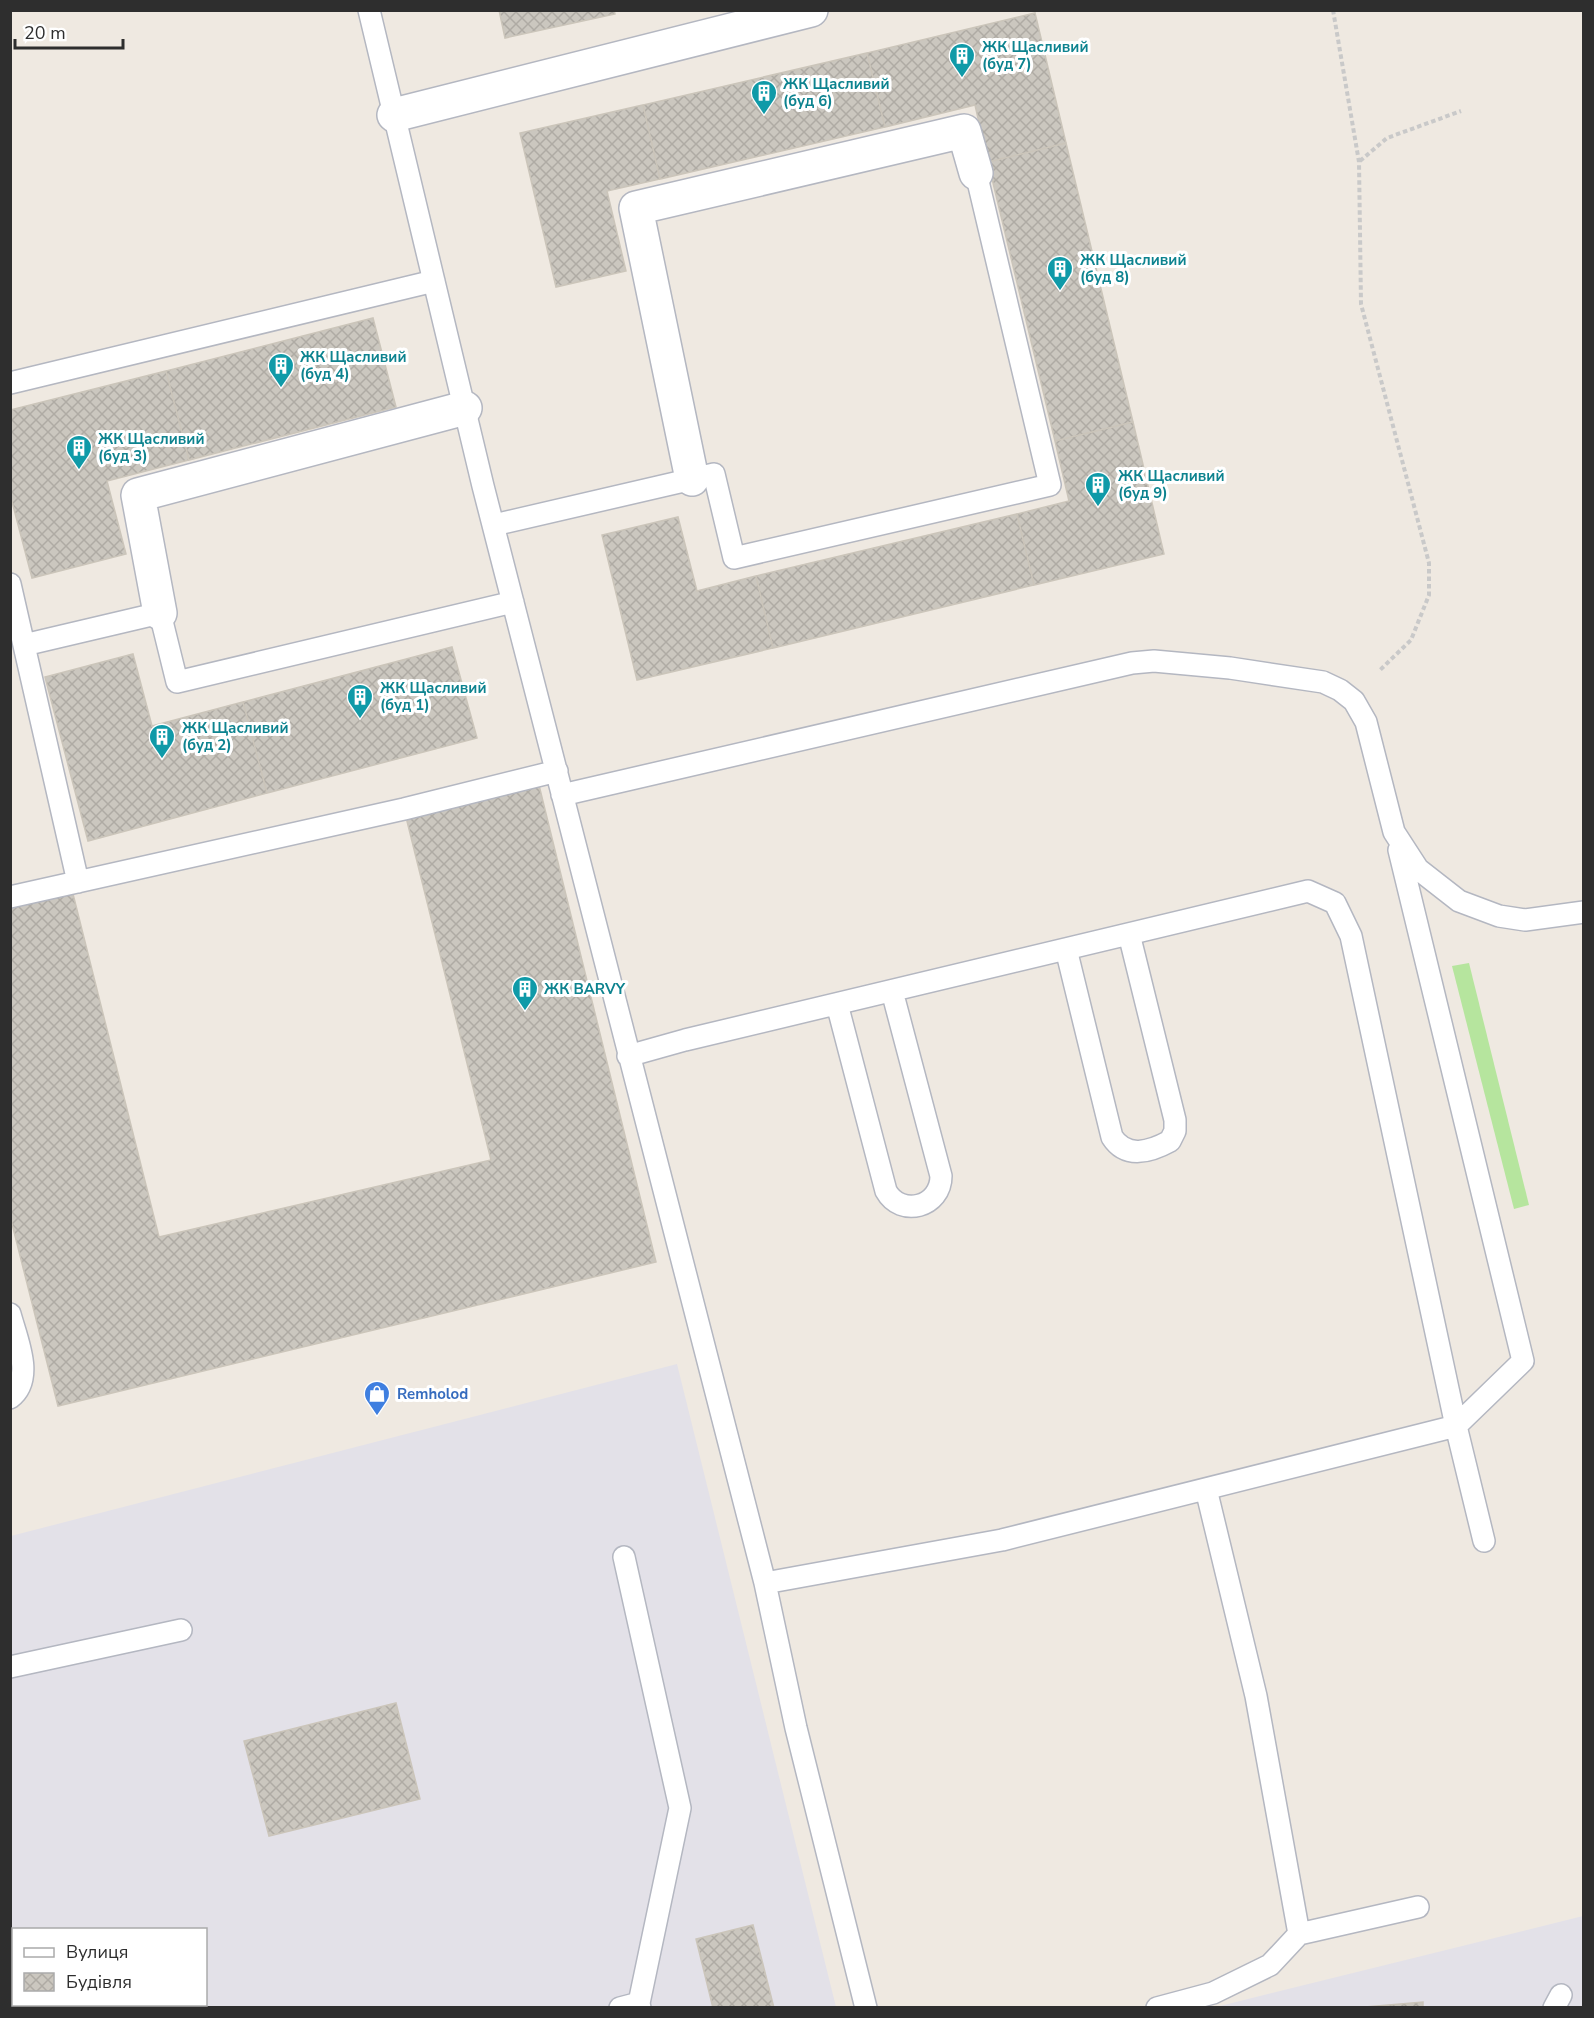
<svg xmlns="http://www.w3.org/2000/svg" width="1594" height="2018" font-family="'Nunito Sans',sans-serif">
	<defs>
		<pattern id="building-cross-hatch" width="8" height="8" patternUnits="userSpaceOnUse" patternTransform="scale(1.5)"><rect width="8" height="8" fill="#cbc7bf"/><path d="M0 0l8 8M0 8l8-8" fill="none" stroke="#afaba4"/></pattern>
	</defs>
	<rect width="100%" height="100%" fill="#efe9e1"/>
	<path fill="#e3e1e8" fill-rule="evenodd" d="M677,1364l159,643 -825,1v-472zM14,1930h192v74h-192z
		M1583,1916v91h-367z"/>
	<path fill="#b6e59e" d="M1469,963l60,242 -15,4 -62,-243z"/>
	<path fill="url(#building-cross-hatch)" stroke="#cbc5ba" stroke-width="1.5" d="M499,10h115l1,4 -110,24z
		M1035,13l31,130 -78,19 -13,-57 -90,22 -18,-74z
		M867,53l18,74 -225,52 -17,-74z
		M643,105l17,74 -53,12 19,80 -70,16 -36,-154z
		M1066,143l67,279 -78,19 -67,-279z
		M373,318l23,89 -207,53 -23,-89z
		M166,371l23,89 -82,21 19,73 -94,24 -22,-84v-84z
		M1133,422l31,132 -130,31 -17,-71 52,-13 -14,-60z
		M1017,514l17,71 -261,63 -17,-72z
		M678,517l19,74 59,-15 17,72 -136,32 -35,-145z
		M452,647l25,91 -210,55 -24,-91z
		M133,654l19,72 91,-24 24,91 -179,48 -43,-164z
		M537,777l119,485 -598,144 -48,-190v-319l60,-15 89,355 332,-77 -87,-351z
		M396,1703l24,96 -151,37 -25,-95z
		M753,1925l21,83h-61l-17,-69z
		M1423,2002v6h-70z"/>
	<g fill="none" stroke-linecap="round" stroke-linejoin="round">
		<defs>
			<path id="lane" d="M369,10l114,476 282,1097 237,-43 454,-114 -105,-490 -16,-33 -27,-12 -623,149 -57,16
				M10,383l424,-102
				M494,525l220,-51 20,84 316,-73 -74,-312
				M10,584l68,298
				M24,645l136,-32 17,69 336,-80
				M562,795l570,-132 22,-2 76,7 93,14 17,8 14,11 12,21 28,110 24,37 41,32 40,15 26,4 59,-8
				M1399,850l124,511 -67,65 28,115
				M10,897l394,-88 153,-38
				M1066,949l46,188c14,22 38,15 58,4l5,-10v-11l-46,-186
				M837,1004l49,187c15,27 55,16 55,-15l-49,-185
				M10,1314c7,26 25,65 0,84
				M624,1557l56,251 -41,195
				M765,1583l31,145 70,280
				M10,1667l171,-37
				M1299,1934l119,-27
				M620,2008l19,-5 1,5
				M1157,2008l56,-15 57,-28 29,-31 -43,-238 -50,-207
				M1554,2008l7,-13"/>
			<path id="street" d="M394,115l417,-105
				M692,479l-56,-271 328,-77 12,42
				M160,613l-22,-118 327,-87"/>
		</defs>
		<use href="#lane" stroke="#b4b7c1" stroke-width="24"/>
		<use href="#street" stroke="#b4b7c1" stroke-width="36"/>
		<path stroke="#c9c9c9" stroke-width="4" stroke-dasharray="4.5 3" stroke-linecap="butt" d="M1333,10l26,152 2,142 68,259v32l-18,45 -32,31
			M1360,161l27,-23 74,-27"/>
		<use href="#lane" stroke="#fff" stroke-width="21"/>
		<use href="#street" stroke="#fff" stroke-width="33"/>
	</g>
	<defs>
		<symbol id="building-pin" viewBox="-11 -11 22 30"><path d="M0 17L-7.5 6A9.5 9.5 0 1 1 7.5 6Z" fill="#0f9aa8" stroke="#fff"/><path d="M-4-6H4V6H1V3H-1V6H-4ZM-2.5-4.3h1.7v1.8h-1.7ZM.8-4.3h1.7v1.8H.8ZM-2.5-1h1.7V.8h-1.7ZM.8-1h1.7V.8H.8Z" fill="#fff"/></symbol>
		<symbol id="shop-pin" viewBox="-11 -11 22 30"><path d="M0 17L-7.5 6A9.5 9.5 0 1 1 7.5 6Z" fill="#3f7fe0" stroke="#fff"/><path d="M-5-2.5h2.3a2.7 3.5 0 0 1 5.4 0H5L5.5 6h-11ZM-1.5-2.5h3a1.5 2.3 0 0 0-3 0Z" fill="#fff"/></symbol>
	</defs>
	<g fill-rule="evenodd">
		<use href="#building-pin" x="947" y="41" width="30" height="40"/>
		<use href="#building-pin" x="749" y="78" width="30" height="40"/>
		<use href="#building-pin" x="1045" y="254" width="30" height="40"/>
		<use href="#building-pin" x="266" y="351" width="30" height="40"/>
		<use href="#building-pin" x="64" y="433" width="30" height="40"/>
		<use href="#building-pin" x="1083" y="470" width="30" height="40"/>
		<use href="#building-pin" x="345" y="682" width="30" height="40"/>
		<use href="#building-pin" x="147" y="722" width="30" height="40"/>
		<use href="#building-pin" x="510" y="974" width="30" height="40"/>
		<use href="#shop-pin" x="362" y="1379" width="30" height="40"/>
	</g>
	<g text-anchor="middle" stroke-width="6" stroke-linejoin="round" paint-order="stroke">
		<g font-size="15" font-weight="bold" fill="#0d838f" stroke="#fff" text-anchor="start">
			<text x="982" y="52">ЖК Щасливий<tspan x="982" dy="17">(буд 7)</tspan></text>
			<text x="783" y="89">ЖК Щасливий<tspan x="783" dy="17">(буд 6)</tspan></text>
			<text x="1080" y="265">ЖК Щасливий<tspan x="1080" dy="17">(буд 8)</tspan></text>
			<text x="300" y="362">ЖК Щасливий<tspan x="300" dy="17">(буд 4)</tspan></text>
			<text x="98" y="444">ЖК Щасливий<tspan x="98" dy="17">(буд 3)</tspan></text>
			<text x="1118" y="481">ЖК Щасливий<tspan x="1118" dy="17">(буд 9)</tspan></text>
			<text x="380" y="693">ЖК Щасливий<tspan x="380" dy="17">(буд 1)</tspan></text>
			<text x="182" y="733">ЖК Щасливий<tspan x="182" dy="17">(буд 2)</tspan></text>
			<text x="544" y="994">ЖК BARVY</text>
		</g>
		<g font-size="15" font-weight="bold" fill="#366cbe" stroke="#fff" text-anchor="start">
			<text x="397" y="1399">Remholod</text>
		</g>
	</g>
	<rect width="1594" height="2018" fill="none" stroke="#2e2e2e" stroke-width="24"/>
	<rect x="12" y="1928" width="195" height="78" fill="#ffffff" stroke="#ababab" stroke-width="1.5"/>
	<rect x="24" y="1948" width="30" height="9" fill="#ffffff" stroke="#ababab" stroke-width="1.5"/>
	<text x="66" y="1958" font-size="18" fill="#2e2e2e">Вулиця</text>
	<rect x="24" y="1973" width="30" height="18" fill="url(#building-cross-hatch)" stroke="#ababab" stroke-width="1.5"/>
	<text x="66" y="1988" font-size="18" fill="#2e2e2e">Будівля</text>
	<path d="M15 39v9h108v-9" fill="none" stroke="#2e2e2e" stroke-width="3"/>
	<text x="24" y="39" font-size="18" fill="#2e2e2e" stroke="#ffffff" stroke-width="4.5" paint-order="stroke">20 m</text>
</svg>
